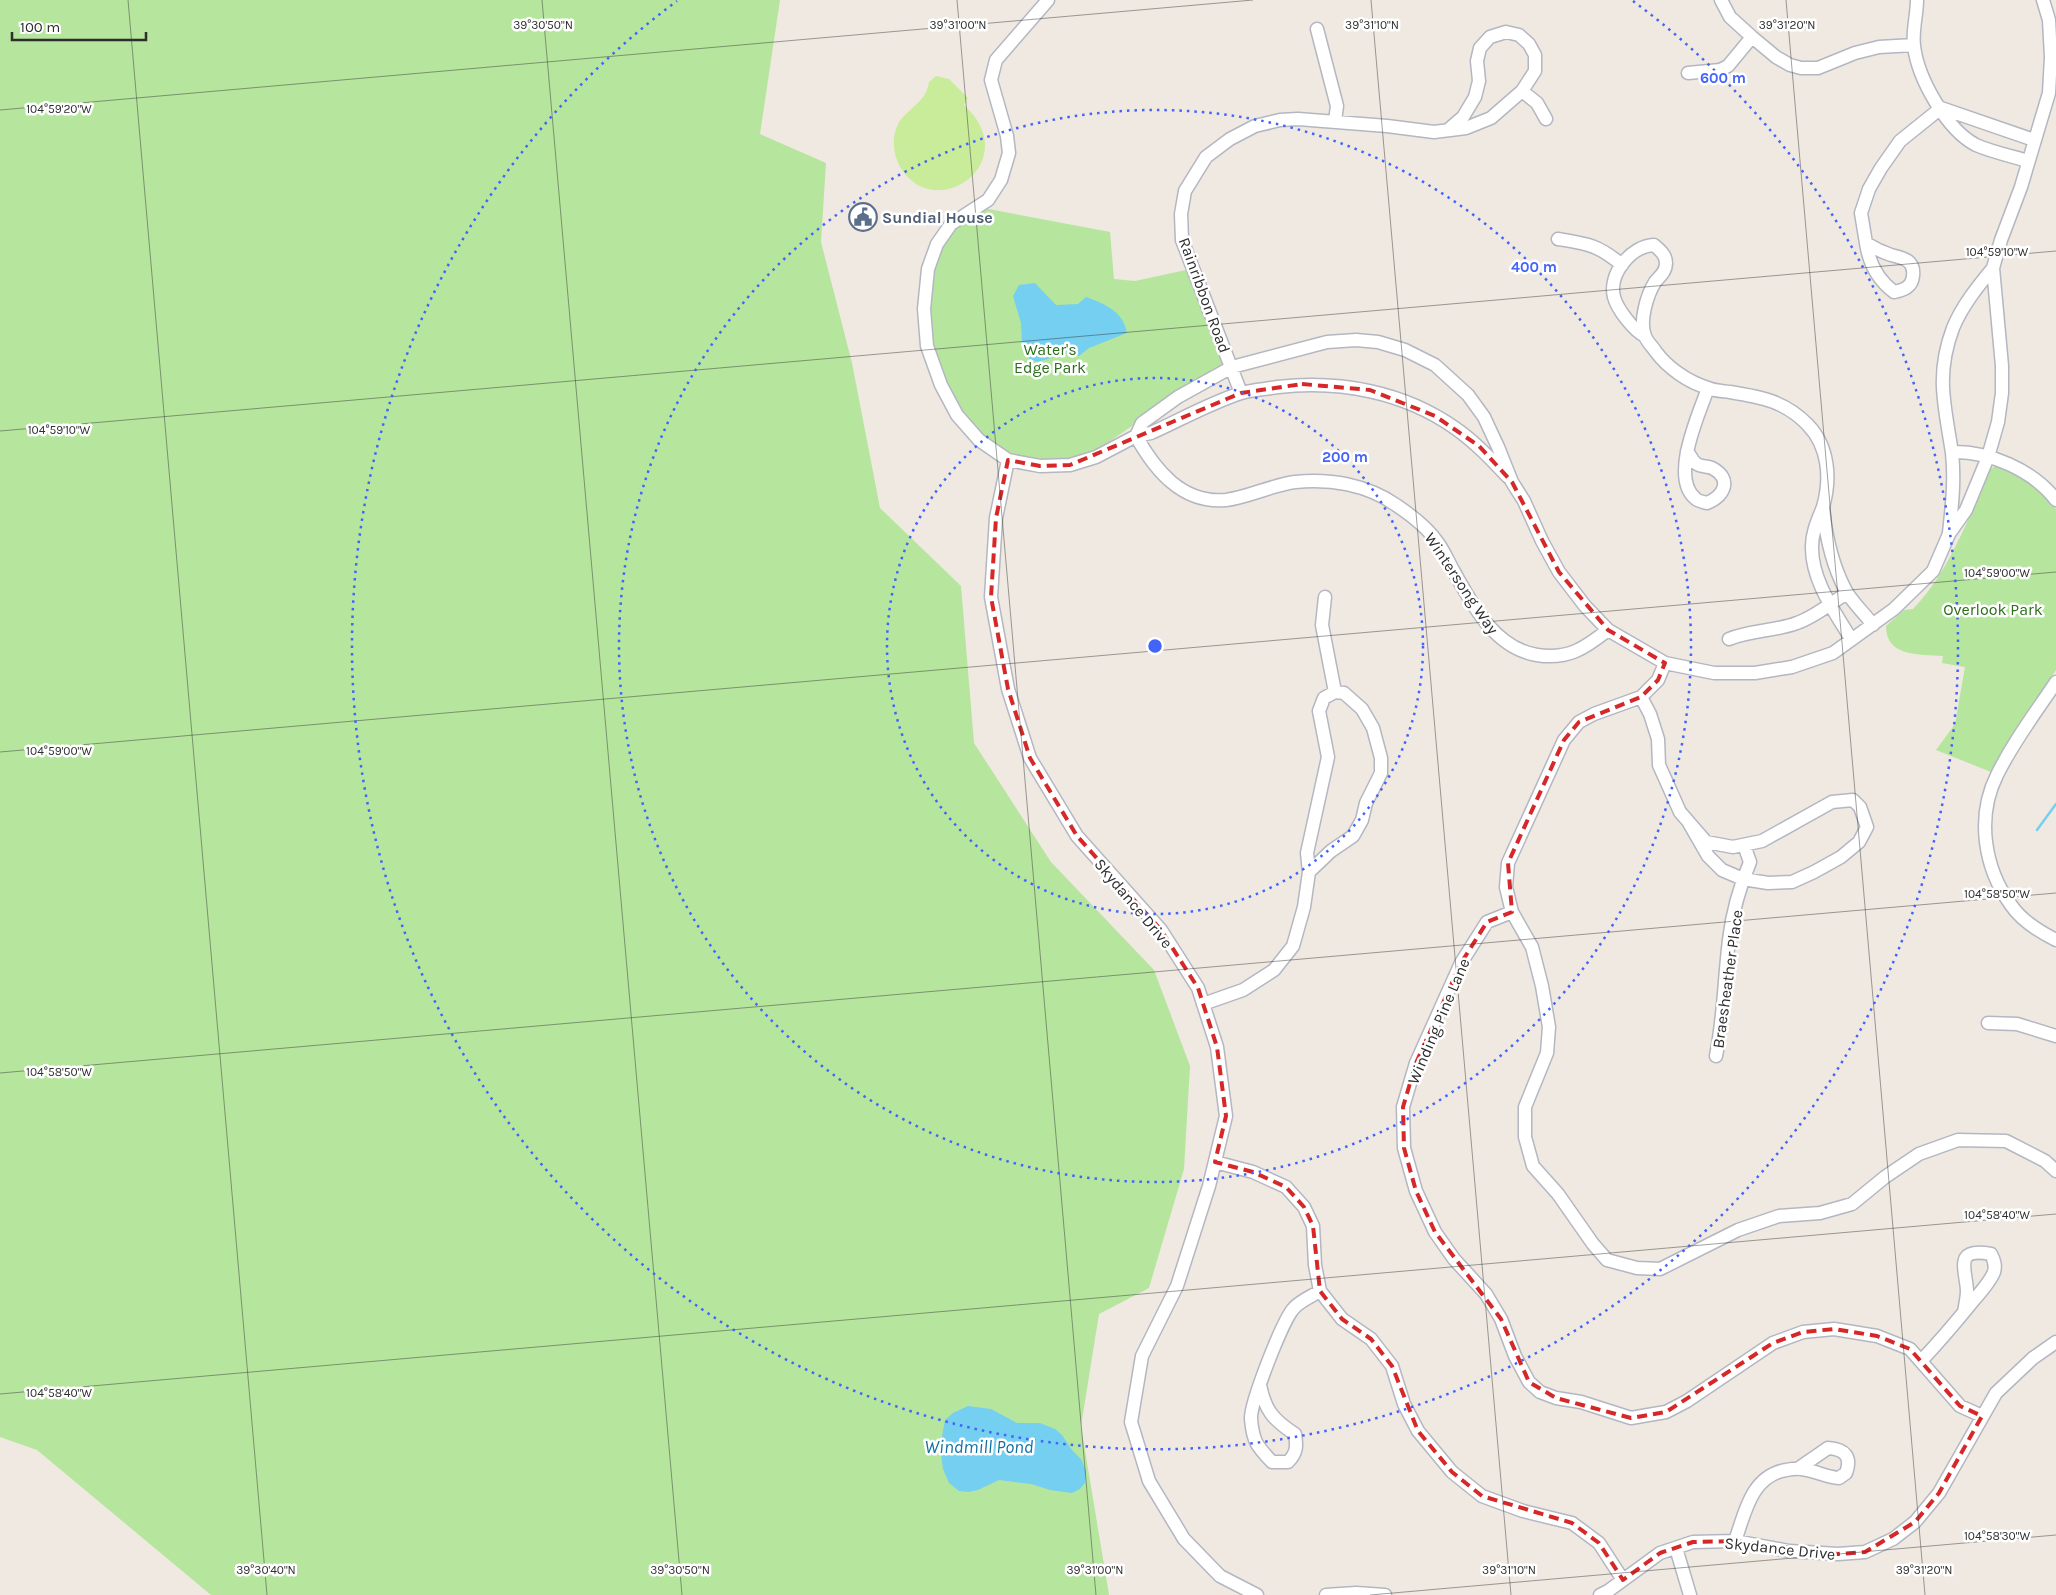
<svg xmlns="http://www.w3.org/2000/svg" width="2056" height="1595" font-family="Karla,sans-serif">
	<rect width="100%" height="100%" fill="#efe9e1"/>
	<path fill="#b6e59e" d="M0,0h780l-20,134 66,29 -5,79 31,121 28,145 81,78 13,157 77,119 103,108 36,96 -6,103 -35,119 -50,26 -18,112 28,169h-898l-174,-145 -37,-13z
		M983,208l127,24 4,47 21,2 51,-11 38,88 -4,12 -38,21 -86,60 -21,8 -37,2 -22,-5 -21,-10 -14,-10 -14,-16 -23,-38 -7,-20 -8,-37 3,-51 10,-28 9,-14z
		M1999,465l38,23 19,21v161l-65,102 -55,-22 19,-26 10,-57 -23,-4 1,-7c-22,-2 -57,2 -57,-30l18,-16 9,-1c33,-34 49,-77 69,-119 0,-12 5,-22 17,-25z"/>
	<path fill="#c9ec9a" d="M936,76l13,3 19,19 -4,7c59,54 -21,115 -59,69 -8,-10 -12,-22 -11,-36 3,-29 31,-29 35,-56z"/>
	<path fill="#75cff0" d="M1035,283l21,22 22,-1 8,-7c19,7 37,14 41,36l-38,15 -10,8 -10,-3 -32,9 -11,-5 -4,-14 -1,-20 -8,-27 6,-11z
		M968,1406l23,3 26,14h23l15,6 7,6 10,15 9,9 5,12 -1,12 -5,6 -8,4 -22,-3 -19,-6 -32,-4 -21,10 -10,2 -9,-1 -10,-8 -6,-14 -3,-22 5,-27 8,-7z"/>
	<g fill="none" stroke-linecap="round" stroke-linejoin="round">
		<path stroke="#75cff0" stroke-width="2.5" d="M2037,830l19,-26"/>
		<defs>
			<path id="minor" d="M1048,0l-52,60 -5,20 16,56 2,17 -8,27 -13,20 -37,24 -14,20 -9,25 -4,40 3,37 14,39 16,30 22,25 29,20 32,6 30,-1 26,-8 40,-21 15,-3c29,-13 59,-30 90,-40 11,-3 25,-4 37,-6 62,-7 126,5 177,41 20,14 36,31 53,49
				M1721,0l9,17 22,20 24,20 14,8 11,3h17l37,-15 24,-6 35,-2
				M1917,0c0,15 -5,31 -3,46 4,33 33,84 62,99 16,7 35,11 52,16
				M1317,29l20,77 -2,15
				M1688,73l32,-3 8,-4 24,-29
				M1522,91l15,12 9,16
				M1941,108l93,32
				M1558,239c31,5 40,6 64,26
				M1866,243c8,5 16,9 25,12 12,3 24,5 22,21 -1,11 -9,14 -19,16 -16,-12 -25,-29 -28,-49l-5,-30 8,-24 12,-21 19,-27 41,-33
				M1645,336c-11,-5 -28,-27 -31,-39 -6,-23 17,-51 40,-52 6,5 12,10 12,18 0,9 -6,13 -11,19 -8,13 -16,39 -10,54 2,6 8,11 11,16 12,16 32,30 52,36 7,3 15,3 22,4 31,5 55,9 78,33 21,22 23,54 15,82 -5,13 -11,25 -11,39 -1,34 23,66 39,93
				M1241,393l-59,-153 -1,-26 4,-23 21,-34 24,-18 25,-13 25,-6 18,-1 89,7 47,6 32,-4 25,-10 31,-27 13,-20v-16l-6,-11 -10,-9 -13,-3 -16,5 -10,11 -3,13 2,20 -4,16 -12,20 -15,13
				M1136,436l6,-13 36,-26 54,-30 95,-25 29,-2 22,2 27,8 30,15 33,30 16,22 14,30 14,35 12,19 18,40 17,31 26,34 23,24 57,33 49,10h41l37,-6 41,-14 61,-44 39,-38 16,-37 17,-24 22,-53 10,-35 4,-29v-27l-9,-98 8,-28 20,-53 28,-94 2,-36 -2,-37 -6,-20
				M1136,436c19,34 46,68 90,64 23,-3 46,-15 69,-18 35,-4 73,3 101,23 15,10 32,23 42,38 6,8 10,18 15,27 19,34 41,78 84,85 31,5 48,-7 71,-25
				M1687,451c3,4 6,11 10,13 4,3 11,2 15,4 21,11 12,28 -5,35 -4,-1 -9,-2 -11,-4 -27,-21 3,-85 12,-111
				M1952,452c37,-1 81,18 104,48
				M1008,460l-12,58 -5,79 17,92 22,69 47,78 84,94 37,58 19,59 9,69 -17,70 -32,100 -35,70 -11,66 18,59 35,58 36,37 37,19
				M1823,508c3,30 9,57 23,83 7,12 19,23 27,34
				M1949,533c3,-27 6,-53 3,-80 -7,-47 -17,-77 1,-125 9,-22 25,-42 40,-60
				M1325,597l-3,28 13,67
				M1729,639c22,-9 47,-8 68,-16 18,-6 34,-20 50,-30
				M1665,663l-7,17 -17,17 -47,17 -15,8 -15,18 -56,123 -2,24 6,25 20,35 10,39 7,41 -2,26 -22,54v30l8,29 25,28 35,50 14,16 30,8 23,1 78,-39 41,-14 41,-3 32,-9 33,-27 34,-23 39,-14 48,1 39,20 11,10
				M2056,682c-20,30 -43,60 -59,93 -21,42 -13,93 14,130 10,15 29,27 45,35
				M1641,697l9,17 8,25 1,26 21,47 26,30 27,5 29,-6 70,-39 21,-2 7,7 7,20 -8,15 -18,15 -27,15 -22,10 -24,1 -25,-4 -21,-9 -14,-14 -19,-33
				M1512,912l-25,10 -26,41 -45,100 -13,44 1,41 12,43 19,41 19,27 32,35 15,25 14,37 14,26 11,10 16,6 25,4 50,16 17,-3 18,-3 21,-11 86,-58 30,-11 31,-3 43,7 33,13 50,57 22,10
				M1203,1004l40,-14 31,-20 19,-24 11,-39 5,-35 -2,-19 21,-96 -9,-46 5,-13 11,-6 9,1 18,16 11,19 8,30v15l-15,30 -4,17 -9,16 -22,15 -22,21
				M1988,1023l29,1 39,12
				M1716,1056c8,-40 8,-76 13,-116 3,-26 11,-54 21,-78l-6,-17
				M1215,1162l38,10 33,15 18,20 9,19 2,39 5,26 22,28 29,20 21,27 12,38 14,27 34,41 30,24 41,15 49,12 27,20 24,37
				M1921,1361c18,-19 35,-39 52,-60 7,-8 17,-19 21,-29 2,-7 0,-12 -3,-18 -38,-7 -25,15 -24,37 0,7 -2,14 -3,21
				M1260,1385c5,25 13,35 35,49 2,12 2,19 -7,28h-16c-15,-16 -19,-20 -21,-43 -1,-15 32,-100 43,-111 6,-7 18,-12 26,-17
				M1735,1541c10,-28 16,-65 51,-71 5,-1 10,-2 15,-1 13,1 24,8 38,9l7,-5c6,-16 -1,-24 -18,-25l-29,20
				M1676,1548l14,47
				M1326,1595l30,-2 29,2
				M1600,1595l8,-4 52,-38 33,-11 42,-1 54,10 49,3 27,-2 28,-13 22,-17 24,-29 57,-100 37,-35 23,-16"/>
		</defs>
		<use href="#minor" stroke="#b4b7c1" stroke-width="15"/>
		<use href="#minor" stroke="#fff" stroke-width="12"/>
	</g>
	<path fill="none" stroke="#d62828" stroke-width="4" stroke-dasharray="10 6" stroke-linejoin="round" d="M1302,384l68,6 65,26 44,30 33,36 47,90 49,58 57,33 -7,17 -17,17 -62,25 -15,18 -56,123 4,49 -25,10 -26,41 -45,100 -13,44 1,41 12,43 19,41 66,87 28,63 27,16 75,20 35,-6 107,-69 30,-11 31,-3 43,7 33,13 50,57 22,10 -43,77 -24,29 -50,30 -27,2 -103,-13 -42,1 -33,11 -37,27 -24,-37 -27,-20 -90,-27 -30,-24 -34,-41 -26,-65 -21,-27 -29,-20 -22,-28 -7,-65 -9,-19 -18,-20 -33,-15 -38,-10 11,-46 -9,-69 -19,-59 -37,-58 -84,-94 -47,-78 -22,-69 -17,-92 5,-79 12,-58 32,6 30,-1 171,-72z"/>
	<path fill="none" stroke="#2e2e2e" stroke-width="1" stroke-opacity="0.45" d="M128,0l139,1595M542,0l140,1595M957,0l139,1595M1371,0l140,1595M1786,0l139,1595M0,110l1253,-110M0,431l2056,-180M0,752l2056,-180M0,1073l2056,-180M0,1394l2056,-180M1370,1595l686,-60"/>
	<g fill="none" stroke="#4264fb" stroke-width="2.5" stroke-dasharray="2.5 5">
		<circle cx="1155" cy="646" r="268"/>
		<circle cx="1155" cy="646" r="536"/>
		<path d="M1633 1A803 803 0 1 1 677 1"/>
	</g>
	<defs>
		<symbol id="civic-ring" viewBox="-11 -11 22 22"><circle r="9.5" fill="#fff" stroke="#5c6f8a" stroke-width="1.5"/><path d="M-.6-6.5H3V-4.5H.6V-3L4-1V1h2V6H-6V1h2V-1L-.6-3ZM-1.2 2.5V6h2.4V2.5Z" fill="#5c6f8a"/></symbol>
	</defs>
	<g fill-rule="evenodd">
		<use href="#civic-ring" x="847" y="201" width="32" height="32"/>
	</g>
	<g text-anchor="middle" stroke-width="5" stroke-linejoin="round" paint-order="stroke">
		<g font-size="16" font-weight="bold" fill="#4e5e75" stroke="#fff" text-anchor="start">
			<text x="882" y="223">Sundial House</text>
		</g>
		<g font-size="16" fill="#2e2e2e" stroke="#fff">
			<text transform="translate(1205 295) rotate(70)" y="6">Rainribbon Road</text>
			<text transform="translate(1462 583) rotate(56)" y="6">Wintersong Way</text>
			<text transform="translate(1134 903) rotate(50)" y="6">Skydance Drive</text>
			<text transform="translate(1727 979) rotate(-82)" y="6">Braesheather Place</text>
			<text transform="translate(1438 1021) rotate(-67)" y="6">Winding Pine Lane</text>
			<text transform="translate(1780 1548) rotate(6)" y="6">Skydance Drive</text>
		</g>
		<g font-size="16" fill="#2c6e1b" stroke="#fff">
			<text x="1050" y="355">Water's<tspan x="1050" dy="18">Edge Park</tspan></text>
			<text x="1993" y="615">Overlook Park</text>
		</g>
		<g font-size="18" font-style="italic" fill="#0d6fa3" stroke="#fff">
			<text x="979" y="1453">Windmill Pond</text>
		</g>
	</g>
	<g font-size="12" text-anchor="middle" fill="#2e2e2e" stroke="#fff" stroke-width="5" stroke-linejoin="round" paint-order="stroke">
		<text x="543" y="29">39°30'50"N</text>
		<text x="958" y="29">39°31'00"N</text>
		<text x="1372" y="29">39°31'10"N</text>
		<text x="1787" y="29">39°31'20"N</text>
		<text x="59" y="113">104°59'20"W</text>
		<text x="1997" y="256">104°59'10"W</text>
		<text x="59" y="434">104°59'10"W</text>
		<text x="1997" y="577">104°59'00"W</text>
		<text x="59" y="755">104°59'00"W</text>
		<text x="1997" y="898">104°58'50"W</text>
		<text x="59" y="1076">104°58'50"W</text>
		<text x="1997" y="1219">104°58'40"W</text>
		<text x="59" y="1397">104°58'40"W</text>
		<text x="1997" y="1540">104°58'30"W</text>
		<text x="266" y="1574">39°30'40"N</text>
		<text x="680" y="1574">39°30'50"N</text>
		<text x="1095" y="1574">39°31'00"N</text>
		<text x="1509" y="1574">39°31'10"N</text>
		<text x="1924" y="1574">39°31'20"N</text>
	</g>
	<circle cx="1155" cy="646" r="8" fill="#4264fb" stroke="#fff" stroke-width="2.5"/>
	<g font-size="15" text-anchor="middle" font-weight="bold" fill="#4264fb" stroke="#fff" stroke-width="5" stroke-linejoin="round" paint-order="stroke">
		<text x="1723" y="83">600 m</text>
		<text x="1534" y="272">400 m</text>
		<text x="1345" y="462">200 m</text>
	</g>
	<path d="M12 32v8h134v-8" fill="none" stroke="#2e2e2e" stroke-width="2.5"/>
	<text x="20" y="32" font-size="15" fill="#2e2e2e" stroke="#ffffff" stroke-width="4" paint-order="stroke">100 m</text>
</svg>
